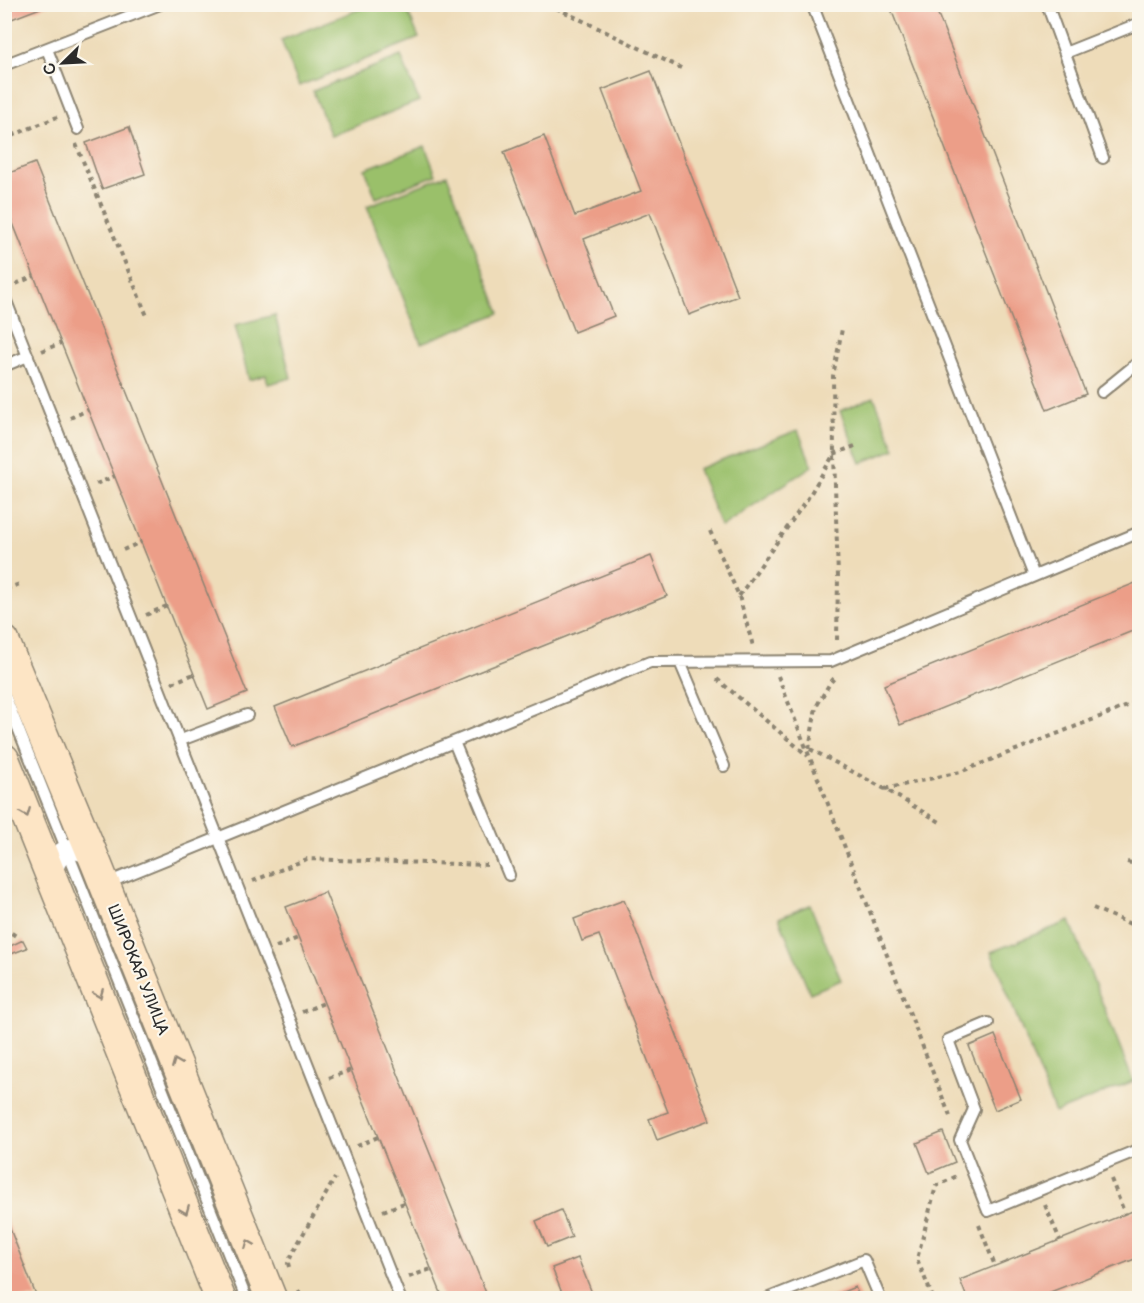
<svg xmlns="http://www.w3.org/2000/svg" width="1144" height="1303" font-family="'Balsamiq Sans',sans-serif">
	<rect width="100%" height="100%" fill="#fbf7ec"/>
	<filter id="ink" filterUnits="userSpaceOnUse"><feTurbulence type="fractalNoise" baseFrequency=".0167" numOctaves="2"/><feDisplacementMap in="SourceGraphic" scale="12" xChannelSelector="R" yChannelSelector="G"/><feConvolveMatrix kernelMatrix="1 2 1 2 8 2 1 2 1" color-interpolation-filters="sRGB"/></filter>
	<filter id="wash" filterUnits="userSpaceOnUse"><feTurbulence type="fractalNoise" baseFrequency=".008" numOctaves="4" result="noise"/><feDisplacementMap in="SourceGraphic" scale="24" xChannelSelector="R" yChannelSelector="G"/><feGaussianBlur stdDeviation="1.35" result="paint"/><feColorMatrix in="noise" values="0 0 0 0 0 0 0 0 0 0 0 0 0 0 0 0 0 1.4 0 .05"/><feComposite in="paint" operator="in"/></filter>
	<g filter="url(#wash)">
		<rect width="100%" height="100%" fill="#eedcb9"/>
		<path fill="#9ac06b" stroke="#62764b" stroke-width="1.5" d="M370,5h35l14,33 -120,48 -18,-46z
			M401,56l18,45 -88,35 -18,-45z
			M425,146l11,29 -60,23 -11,-29z
			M447,175l53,138 -79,30 -54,-137z
			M275,315l16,63 -23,6 -2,-9 -17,5 -14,-55z
			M874,397l21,52 -34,14 -21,-52z
			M798,430l14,36 -91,61 -23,-58z
			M810,905l31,75 -31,13 -31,-75z
			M1070,921l63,160 -78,32 -64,-161z"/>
		<g id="blocks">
			<path fill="#ec9e88" d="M4,4h44v1l-39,15 -5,-11z
				M889,4h45l152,390 -39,16z
				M651,71l87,225 -49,19 -39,-102 -66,26 30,77 -40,16 -70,-180 40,-16 31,80 66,-25 -39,-101z
				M129,127l16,47 -43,15 -16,-46z
				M35,163l212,530 -39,16 -204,-508v-26z
				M651,556l16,40 -375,151 -17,-40z
				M1140,581v47l-240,97 -16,-40z
				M325,892l163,406h-45l-119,-295 -38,-96z
				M624,900l86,220 -53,20 -8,-21 19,-7 -69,-177 -17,6 -8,-22z
				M23,940l4,8 -16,6 -3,-7z
				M995,1035l26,64 -26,11 -26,-64z
				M943,1132l12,30 -26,11 -12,-30z
				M1140,1208v49l-105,41h-68l-7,-18z
				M561,1210l11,27 -25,10 -11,-26z
				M4,1216h1l32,82h-33z
				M578,1258l16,40h-30l-12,-30z
				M855,1287l5,11h-32z"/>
		</g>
	</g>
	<g filter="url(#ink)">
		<use href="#blocks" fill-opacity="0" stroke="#8c8472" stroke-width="1.5"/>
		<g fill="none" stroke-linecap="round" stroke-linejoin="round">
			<defs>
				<path id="lane" d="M812,4l222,572
					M1047,4l56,154
					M47,49l31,80
					M1065,53l75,-30
					M4,65l156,-61
					M4,296l396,1002
					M4,366l24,-10
					M1102,392l38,-31
					M680,662l44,104
					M4,693l242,605
					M181,740l66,-25
					M454,742l55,133
					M105,884l545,-222 181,-1 309,-129
					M988,1023l-40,17 26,69 -14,31 28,71 152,-62
					M769,1298l95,-38 16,38"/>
				<path id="street" d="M53,881c-5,-30 26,-44 43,-19"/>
				<path id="secondary" d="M4,641l92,222 175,435
					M4,759l216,539"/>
			</defs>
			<use href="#lane" stroke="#8c8472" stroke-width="14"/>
			<use href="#street" stroke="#8c8472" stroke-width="24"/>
			<use href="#secondary" stroke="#8c8472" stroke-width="33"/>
			<path stroke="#8c8472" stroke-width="4" stroke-dasharray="4.5 4.5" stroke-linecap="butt" d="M548,4l133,64
				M4,139l53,-22
				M76,144l71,172
				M4,213l4,-2
				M16,284l18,-8
				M42,351l19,-8
				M70,418l18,-8
				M96,484l19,-8
				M710,531l29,65 14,50
				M123,550l18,-8
				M6,589l14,-5
				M739,596l69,-98 26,-44 21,-8
				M146,615l21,-9
				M837,640l1,-63 -4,-123 -1,-78 9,-47
				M778,676l173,443
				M717,679l91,77
				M172,683l22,-9
				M809,749l7,-42 14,-24 6,-7
				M810,749l75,40 55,33
				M885,789l75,-17 180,-71
				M1127,862l13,3
				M253,881l54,-22 180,6
				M1093,908l47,20
				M4,928l12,8
				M276,947l22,-9
				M302,1012l22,-9
				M329,1078l22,-8
				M357,1146l21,-9
				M1111,1179l14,35
				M1045,1205l15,35
				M383,1211l21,-8
				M979,1225l16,41
				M289,1267l-1,-4 5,-11 42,-74
				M409,1277l22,-8
				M298,1290l3,8
				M933,1298l-16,-39 19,-73 21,-10"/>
			<use href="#lane" stroke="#fff" stroke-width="10"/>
			<use href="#street" stroke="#fff" stroke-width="21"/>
			<use href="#secondary" stroke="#fde5c5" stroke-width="30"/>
		</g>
		<defs><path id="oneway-chevron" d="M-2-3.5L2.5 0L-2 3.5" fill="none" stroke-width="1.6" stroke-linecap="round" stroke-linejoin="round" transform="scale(1.5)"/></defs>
		<g stroke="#948878">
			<use href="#oneway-chevron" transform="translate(26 813) rotate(68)"/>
			<use href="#oneway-chevron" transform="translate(99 994) rotate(68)"/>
			<use href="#oneway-chevron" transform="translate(176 1063) rotate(-112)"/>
			<use href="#oneway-chevron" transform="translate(185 1210) rotate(68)"/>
			<use href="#oneway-chevron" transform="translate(249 1244) rotate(-112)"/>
		</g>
	</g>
	<g text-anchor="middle" stroke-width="4.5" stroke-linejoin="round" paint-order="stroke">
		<g font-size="16" fill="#2b2b2b" stroke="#fbf7ec">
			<text transform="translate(139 969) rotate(68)" y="6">ШИРОКАЯ УЛИЦА</text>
		</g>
	</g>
	<rect width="1144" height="1303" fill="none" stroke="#fbf7ec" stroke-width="24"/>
	<g transform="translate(63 63) rotate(246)" stroke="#fbf7ec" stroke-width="4.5" paint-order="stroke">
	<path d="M0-4.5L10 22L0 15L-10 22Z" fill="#2b2b2b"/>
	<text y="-9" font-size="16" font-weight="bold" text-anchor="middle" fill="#2b2b2b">С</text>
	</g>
</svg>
